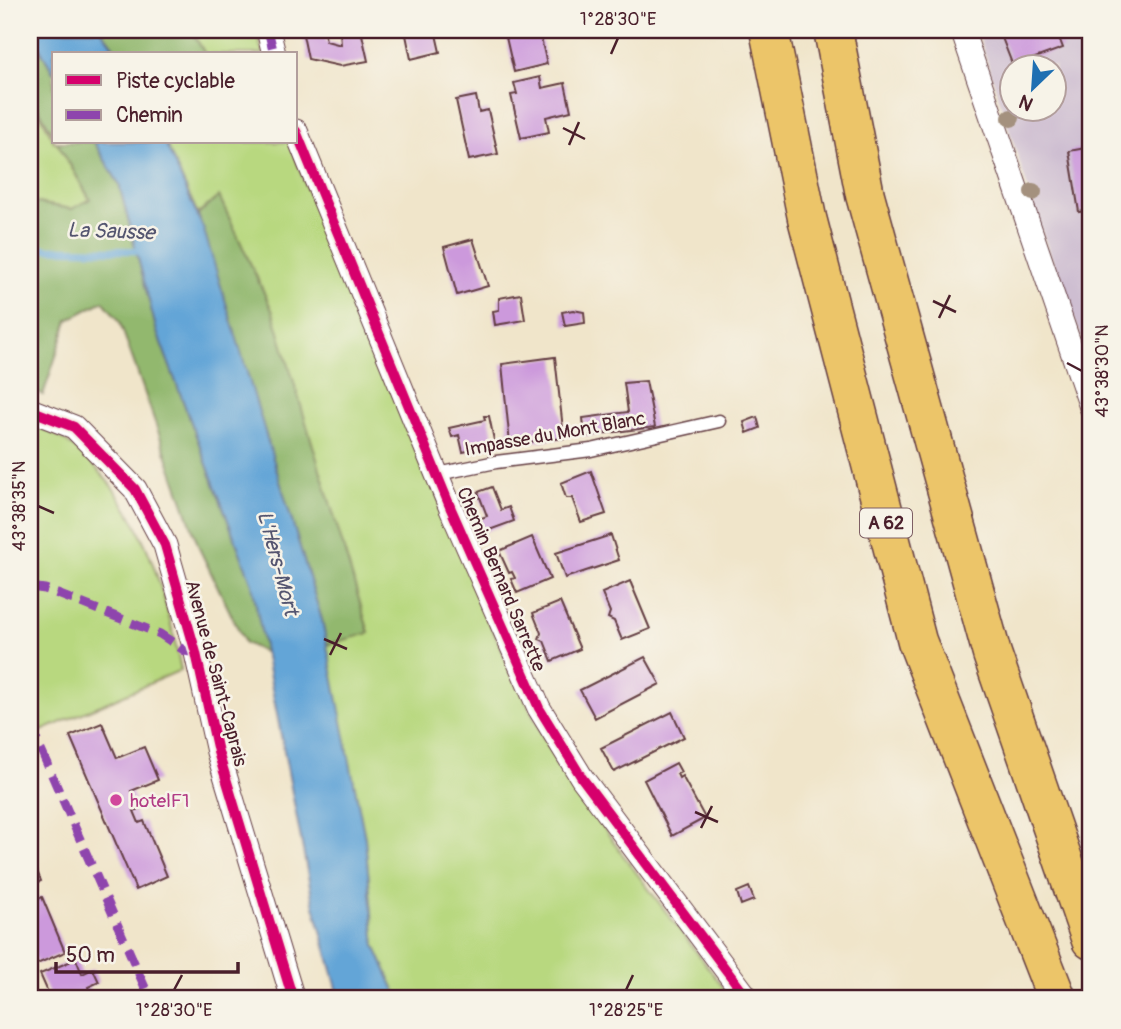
<svg xmlns="http://www.w3.org/2000/svg" width="1121" height="1029" font-family="Pangolin,sans-serif">
	<rect width="100%" height="100%" fill="#f7f3e8"/>
	<filter id="ink" filterUnits="userSpaceOnUse"><feTurbulence type="fractalNoise" baseFrequency=".0143" numOctaves="2"/><feDisplacementMap in="SourceGraphic" scale="14" xChannelSelector="R" yChannelSelector="G"/><feConvolveMatrix kernelMatrix="1 2 1 2 8 2 1 2 1" color-interpolation-filters="sRGB"/></filter>
	<filter id="wash" filterUnits="userSpaceOnUse"><feTurbulence type="fractalNoise" baseFrequency=".00686" numOctaves="4" result="noise"/><feDisplacementMap in="SourceGraphic" scale="28" xChannelSelector="R" yChannelSelector="G"/><feGaussianBlur stdDeviation="1.57" result="paint"/><feColorMatrix in="noise" values="0 0 0 0 0 0 0 0 0 0 0 0 0 0 0 0 0 1.4 0 .05"/><feComposite in="paint" operator="in"/></filter>
	<g filter="url(#wash)">
		<rect width="100%" height="100%" fill="#f0e5ca"/>
		<path fill="#cebed1" fill-rule="evenodd" d="M977,30h114v333l-51,-136zM1012,66h42v42h-42z"/>
		<path fill="#b8d87f" stroke="#817c55" stroke-width="2" d="M191,30h65l7,24h-58z
			M30,93l24,49h3l33,58 -18,9 -42,-7z
			M165,142h125l16,45 85,191 91,229 64,136 71,104 115,152h-333l-24,-53 -10,-108 -39,-193 43,-13 -150,-435 -21,17z
			M30,423c12,6 27,11 38,20 73,54 96,143 113,227l-151,66z"/>
		<path fill="#92b86e" stroke="#6e6c4c" stroke-width="2" d="M101,30h90l14,24h-86z
			M30,32l24,42v62l-24,-43z
			M57,142h37l25,42 38,148 95,252 14,69 -21,-10 -45,-93 -81,-230 -16,-19 -35,19 -25,75 -13,-7v-186l42,7 18,-10z
			M219,196l54,116 96,321 -43,12 -4,-25 -124,-406z"/>
		<path fill="#64a5d7" stroke="#576281" stroke-width="2" d="M30,30h71l18,24h-65v20z
			M94,142h71l39,88 118,390 43,218 10,108 24,53h-59l-27,-97 -61,-318 -95,-252 -38,-148z"/>
		<g fill="none" stroke-linecap="round" stroke-linejoin="round">
			<path stroke="#64a5d7" stroke-width="7" d="M30,245l16,4 98,2"/>
		</g>
		<g id="blocks">
			<path fill="#cc99dc" d="M302,30h22l2,11 15,4 -1,-15h21l7,31 -28,5 -32,-7z
				M405,30h30l5,22 -29,7z
				M500,30h39l8,34 -33,8 -9,-39 -4,1z
				M999,30h57l7,18 -50,18z
				M540,77l2,11 23,-5 6,28 -25,6 3,15 -28,6 -10,-43 6,-1 -3,-11z
				M476,96l3,16 9,-2 10,44 -29,6 -13,-60z
				M1091,147v63l-12,2 -10,-61z
				M473,239l15,47 -31,9 -13,-48z
				M521,294l4,26 -30,5 -2,-14 6,-1v-12z
				M573,310l11,2 1,11 -20,3 -3,-14z
				M1091,327v21l-7,-20z
				M555,357l9,81 -54,6 -8,-80z
				M646,381l9,46 -70,9 -2,-18 45,-6 -4,-29z
				M484,416h5l6,29 -32,7 -4,-17 -7,2 -3,-9 36,-8z
				M757,417l3,11 -13,5 -3,-11z
				M591,471l15,43 -25,8 -9,-24h-6l-5,-15z
				M492,487l9,23 8,-3 5,14 -30,11 -5,-13 8,-3 -9,-24z
				M611,535l8,25 -54,18 -9,-25z
				M532,537l18,42 -33,14 -6,-14 4,-1 -3,-6 -3,1 -10,-22z
				M630,581l20,48 -28,11 -8,-19 -6,-3 2,-6 -8,-19z
				M560,602l20,47 -28,12 -8,-20 -5,-2 2,-6 -8,-20z
				M645,657l15,27 -65,34 -15,-28z
				M672,712l12,25 -70,35 -13,-24z
				M102,723l15,35 27,-11 14,33 -27,11 8,18 -5,2 5,12 5,-2 23,55 -31,14 -66,-154z
				M676,763l5,9 -4,2 2,4 3,-2 23,42 -33,18 -28,-56z
				M30,853l11,28 -11,5z
				M749,887l5,13 -13,5 -4,-13z
				M42,897l23,55 -28,12 -7,-18v-44z
				M76,959l6,15 11,-5 6,13 -11,5 5,12h-42l-11,-25z"/>
		</g>
	</g>
	<g filter="url(#ink)">
		<use href="#blocks" fill-opacity="0" stroke="#633d43" stroke-width="2"/>
		<g fill="none" stroke-linecap="round" stroke-linejoin="round">
			<defs>
				<path id="lane" d="M438,474l58,-12 95,-12 128,-29"/>
				<path id="street" d="M268,30l6,24
					M962,30l129,377
					M296,131l155,378 88,199 43,70 166,221
					M30,410l44,17 61,62 30,56 31,108 22,99 75,247"/>
				<path id="highway" d="M769,30l38,188 110,423 140,358
					M833,30l32,165 127,459 99,286"/>
			</defs>
			<use href="#lane" stroke="#633d43" stroke-width="15"/>
			<use href="#street" stroke="#633d43" stroke-width="25"/>
			<use href="#highway" stroke="#633d43" stroke-width="41"/>
			<use href="#lane" stroke="#fff" stroke-width="12"/>
			<use href="#street" stroke="#fff" stroke-width="23"/>
			<use href="#highway" stroke="#ecc569" stroke-width="38"/>
			<path stroke="#8e44ad" stroke-width="9" stroke-dasharray="18 9" stroke-linecap="butt" d="M268,30l6,24
				M30,587l15,2 115,45 25,17 11,2
				M30,725l120,274"/>
			<defs>
				<path id="cycleway" d="M296,131l155,378 88,199 43,70 166,221
					M30,410l44,17 61,62 30,56 31,108 22,99 75,247"/>
			</defs>
			<use href="#cycleway" stroke="#f7f3e8" stroke-width="15"/>
			<use href="#cycleway" stroke="#d6006c" stroke-width="10"/>
		</g>
		<g fill="#a4917e">
			<circle cx="1011" cy="118" r="9"/>
			<circle cx="1033" cy="192" r="9"/>
		</g>
	</g>
	<path fill="none" stroke="#4a1f2b" stroke-width="2.5" d="M611,54l7,-16M563,128l22,11M569,145l10,-23M933,301l23,11M939,318l11,-23M1067,363l15,8M38,506l16,7M324,639l23,10M330,655l11,-22M695,812l23,10M701,828l11,-22M174,990l8,-15M626,990l7,-15"/>
	<circle fill="#d1479c" stroke="#f7f3e8" stroke-width="2.5" cx="116" cy="800" r="7"/>
	<g text-anchor="middle" stroke-width="5" stroke-linejoin="round" paint-order="stroke">
		<rect fill="#f7f3e8" stroke="#7e5f64" stroke-width="2" x="860" y="508.5" width="52" height="29" rx="5"/>
		<g font-size="18" font-weight="bold" fill="#4a1f2b">
			<text x="886" y="529">A 62</text>
		</g>
		<g font-size="19" fill="#4a1f2b" stroke="#f7f3e8">
			<text transform="translate(555 433) rotate(-10)" y="7">Impasse du Mont Blanc</text>
			<text transform="translate(502 579) rotate(67)" y="7">Chemin Bernard Sarrette</text>
			<text transform="translate(217 673) rotate(75)" y="7">Avenue de Saint-Caprais</text>
		</g>
		<g font-size="19" fill="#b23c85" stroke="#f7f3e8" text-anchor="start">
			<text x="130" y="807">hotelF1</text>
		</g>
		<g font-size="21" font-style="italic" fill="#545570" stroke="#f7f3e8">
			<text transform="translate(111 231) rotate(2)" y="7">La Sausse</text>
			<text transform="translate(278 563) rotate(75)" y="7">L'Hers-Mort</text>
		</g>
	</g>
	<rect width="1121" height="1029" fill="none" stroke="#f7f3e8" stroke-width="77"/>
	<rect x="52" y="52" width="245" height="91" fill="#f7f3e8" stroke="#b29e9c" stroke-width="2"/>
	<rect x="66" y="75" width="35" height="10" fill="#d6006c" stroke="#b29e9c" stroke-width="2"/>
	<text x="116" y="88" font-size="21" fill="#4a1f2b">Piste cyclable</text>
	<rect x="66" y="110" width="35" height="10" fill="#8e44ad" stroke="#b29e9c" stroke-width="2"/>
	<text x="116" y="122" font-size="21" fill="#4a1f2b">Chemin</text>
	<g transform="translate(1033 88) rotate(205)"><circle r="33" fill="#f7f3e8" stroke="#b29e9c" stroke-width="2"/>
	<path d="M0-5L12 26L0 18L-12 26Z" fill="#1f6fb2"/>
	<text y="-10" font-size="19" font-weight="bold" text-anchor="middle" fill="#4a1f2b">N</text>
	</g>
	<path d="M56 962v10h182v-10" fill="none" stroke="#4a1f2b" stroke-width="3.5"/>
	<text x="66" y="962" font-size="21" fill="#4a1f2b" stroke="#f7f3e8" stroke-width="5" paint-order="stroke">50 m</text>
	<rect x="38" y="38" width="1044" height="952" fill="none" stroke="#4a1f2b" stroke-width="2.5"/>
	<g font-size="18" text-anchor="middle" fill="#4a1f2b">
		<text x="618" y="25">1°28'30"E</text>
		<text transform="translate(1102 371) rotate(-90)" y="6">43°38'30"N</text>
		<text transform="translate(19 506) rotate(-90)" y="6">43°38'35"N</text>
		<text x="174" y="1016">1°28'30"E</text>
		<text x="626" y="1016">1°28'25"E</text>
	</g>
</svg>
